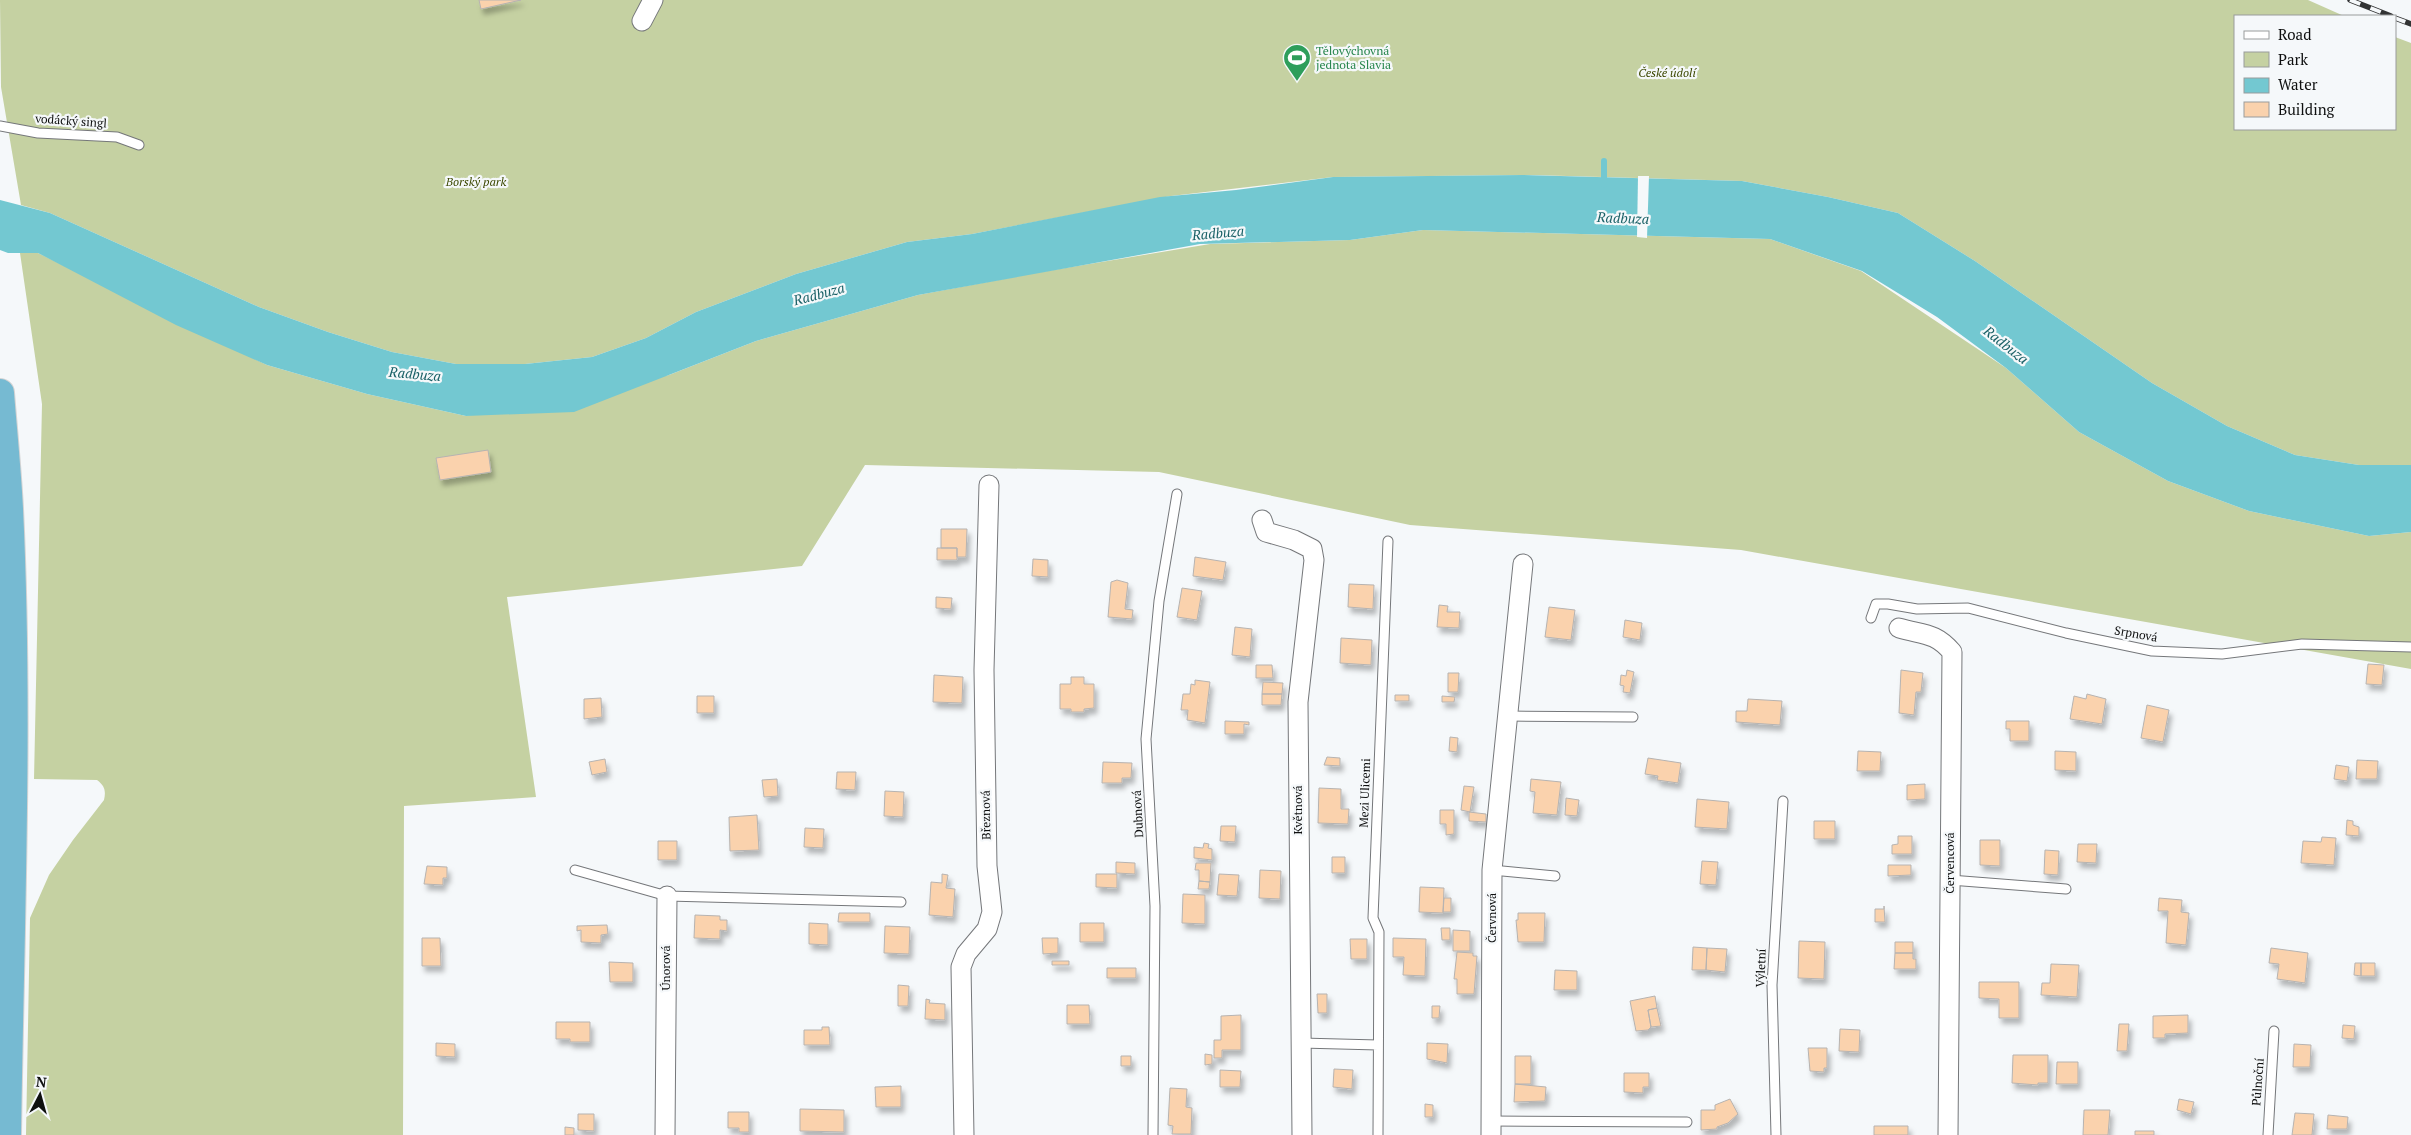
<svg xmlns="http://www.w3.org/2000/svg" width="2411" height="1135" font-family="'PT Serif',serif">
	<defs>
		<filter id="shadow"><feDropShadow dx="3" dy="5.5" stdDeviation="2.5" flood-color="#0004"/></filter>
	</defs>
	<rect width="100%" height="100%" fill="#f5f8fa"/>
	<path fill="#c5d1a2" d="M0,0h2308l36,16h-109v113h160v-92l16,6v422h-52l-64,-10 -68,-29 -75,-43 -177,-122 -77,-48 -70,-16 -86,-16 -210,-6 -199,2 -162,19 -199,38 -65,8 -111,32 -100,38 -50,26 -54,19 -67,7h-69l-64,-12 -64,-20 -69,-25 -209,-94 -29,-8 -20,-118z
		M1423,230l347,9 91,32 145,97 73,64 89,49 81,30 120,25 42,-4v137l-670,-119 -331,-25 -251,-53 -294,-7 -63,101 -295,31 29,200 -132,9 -1,329h-377l4,-217 19,-43 24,-35 31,-40c2,-9 1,-14 -7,-20l-63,-1 8,-375 -22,-151h18l229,112 100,29 99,22 203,-41 87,-34 162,-46 117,-22 175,-29 140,-4z"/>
	<path fill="#73c8d1" d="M1522,175l220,6 86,16 70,16 77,48 177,122 75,43 68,29 64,10h52v67l-42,4 -120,-25 -81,-30 -89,-49 -73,-64 -69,-51 -75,-46 -92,-32 -347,-9 -73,10 -150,4 -282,51 -162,46 -182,71 -108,4 -99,-22 -100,-29 -91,-40 -138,-72h-30l-8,-3v-50l50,13 209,94 69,25 64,20 64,12h69l67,-7 54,-19 50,-26 100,-38 111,-32 65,-8 188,-37 76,-7 97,-13z"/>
	<path fill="#f5f8fa" d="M1638,176h11l-2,62 -10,-1z"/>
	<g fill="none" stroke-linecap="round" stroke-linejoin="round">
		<path stroke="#73c8d1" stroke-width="6" d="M1604,161v24"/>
	</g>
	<path fill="#fad2ad" stroke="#b6b3b1" filter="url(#shadow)" d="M479,0h42l-40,9z
		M488,450l3,22 -51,8 -4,-22z
		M941,529h26l-1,28h-9v-9h-16z
		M937,548h20v12h-20z
		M1195,557l31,5 -3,18 -30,-4z
		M1033,559l15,1v17l-16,-1z
		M1117,580l11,3 -3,26 8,1 -1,9 -24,-2 3,-35z
		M1349,584l25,1 -1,24 -25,-2z
		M1182,588l20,3 -5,29 -20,-3z
		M936,597l16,1 -1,11 -15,-1z
		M1439,605l9,1 -1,6h13l-1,16 -22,-1z
		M1549,607l26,3 -4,30 -26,-3z
		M1625,620l17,3 -2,17 -17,-3z
		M1235,627l17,2 -2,28 -18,-2z
		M1341,638l31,2 -1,25 -31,-2z
		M2368,664l16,1 -2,20 -16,-1z
		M1256,665h16l1,13h-17z
		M1627,670l7,2 -4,21 -7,-1 1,-6 -4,-1 1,-10 5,1z
		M1901,670l22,3 -2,19h-5l-2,23 -15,-2z
		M1448,673h11l-1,19h-10z
		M934,675l29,2 -1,26 -29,-1z
		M1071,677h13v7h10v24l-10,1v3h-13v-3h-11v-25h11z
		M1195,680l15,2 -5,41 -18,-3 1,-10h-7l2,-16h7l1,-10 4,1z
		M1263,682l20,1 -1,11h-20z
		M1262,694h20l-1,11h-19z
		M2087,694l19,5 -4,25 -32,-5 4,-23 12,3z
		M1395,695h14v6h-14z
		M697,696h17v17h-17z
		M1442,696l13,1 -1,5h-12z
		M601,698l1,19 -18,2v-20z
		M1748,699l34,2 -2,24 -44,-3v-11h11z
		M2147,705l22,5 -6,32 -22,-4z
		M1225,721l24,1v3l-5,-1v10h-19z
		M2006,721h23v20h-19v-12h-4z
		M1450,737l8,1 -1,14 -8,-1z
		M1858,751l23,1 -1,19h-23z
		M2055,751l21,1v19l-21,-1z
		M1327,757l13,1v8l-16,-1z
		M1648,758l33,5 -3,20 -21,-3 1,-4 -13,-2z
		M605,759l2,13 -15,3 -3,-13z
		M2357,760l21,1 -1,18h-21z
		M1103,762l29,1 -1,15h-9v5h-20z
		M2336,765l13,2 -2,14 -13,-2z
		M837,772h19l-1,18 -19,-1z
		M777,779l1,17 -14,1 -2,-17z
		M1531,779l30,3 -4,33 -24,-2 2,-21 -5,-1z
		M1925,784v15l-18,1v-15z
		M1464,786l10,1 -4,25 -9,-2z
		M1319,788l22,1v20h8l-1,15 -30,-1z
		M885,791l19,1 -1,25 -19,-1z
		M1566,798l13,2 -2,16 -12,-1z
		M1697,799l32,3 -2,27 -32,-2z
		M1440,810h14v24l-8,1v-11h-6z
		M1469,812l17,2v8l-17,-1z
		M757,815l2,35 -29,1 -1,-34z
		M2347,820l6,1v4l6,2v9l-13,-1z
		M1814,821h21v18h-21z
		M1221,826h15l-1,16 -15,-1z
		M805,828l19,1 -1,19 -19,-1z
		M1898,836h14v18h-20v-9l6,-1z
		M2322,837l14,1 -2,27 -33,-2 2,-22 18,1z
		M1980,840h20v26l-20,-1z
		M658,841h19v19h-19z
		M1204,843l5,1 -1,4 4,1v11l-18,-2v-11l9,1z
		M2078,844h19l-1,19 -19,-1z
		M2045,850l14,1 -1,24 -14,-1z
		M1332,857h13v16h-13z
		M1702,861l16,1 -2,23 -16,-1z
		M1116,862l19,1v11l-19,-1z
		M1196,863h15l-1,19 -11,-1v-11h-4z
		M1888,865h23v10l-23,1z
		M427,866l20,1v11h-4v7l-19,-1z
		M1260,870l21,1 -1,28 -21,-1z
		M942,874l6,1 -2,13 9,1 -2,28 -24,-2 2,-33 11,1z
		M1096,874h21v14l-21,-1z
		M1219,874l20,1 -2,21 -20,-1z
		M1199,881l11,1 -1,7h-11z
		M1420,887l24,1 -1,25 -24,-1z
		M1183,894l22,1v29l-23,-1z
		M1444,898h7v14h-8z
		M2159,898l23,2 -1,12 8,1 -3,32 -20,-2 2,-32h-10z
		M1884,906l1,16h-10v-13h9z
		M839,913h31v9h-32z
		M1518,913h27l-1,29h-26l-2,-22h2z
		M695,915l25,1v4h7v11l-7,-1v9l-26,-1z
		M809,923l19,1v21l-19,-1z
		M1080,923h24v19h-24z
		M607,925l1,9 -7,1v8l-20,-1v-12l-4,1v-5z
		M885,926l25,1 -1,27 -25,-1z
		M1441,928h9v12h-8z
		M1453,930l17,1v20h-17z
		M422,938h18l1,28h-19z
		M1042,938h16v15l-15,1z
		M1393,938l33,1 -1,37 -22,-1 1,-18h-11z
		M1350,939h17v20h-16z
		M1799,941l26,1 -1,37 -26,-1z
		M1895,942h18v11h-18z
		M1693,947l14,1 -1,22h-14z
		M1707,948l20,1 -2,23 -19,-2z
		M2271,948l37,5 -3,30 -28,-4 2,-15 -10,-1z
		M1457,952l16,1v3h4l-3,38h-17v-15h-3z
		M1895,953h18v6h3v10h-22z
		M1052,961h17v4h-17z
		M609,962l24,1v19h-23z
		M2355,963h6v13l-7,-1z
		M2361,963h14v13h-14z
		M2051,964l28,1 -2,32 -36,-2 1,-12h8z
		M1107,968h29v10h-29z
		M1555,970l22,1v19h-23z
		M1979,982h40v36h-20v-19l-20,-1z
		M898,985l11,1 -1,20h-10z
		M1317,994h10v19h-9z
		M1655,996l2,12 -9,2 3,17 -3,3 -12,1 -6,-30z
		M926,999l4,1 -1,3 16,1v16l-20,-1z
		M1067,1005h22l1,19h-23z
		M1432,1006h8l-1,12h-7z
		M1657,1008l4,18 -10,1 -3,-17z
		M1241,1015v35h-19v8h-8v-18h7v-24z
		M2188,1015v18l-23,1v4h-12v-22z
		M556,1022h34v20h-20v-3h-14z
		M2119,1024h10l-2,27h-10z
		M2343,1025l12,1 -1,13 -12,-1z
		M822,1027h7l1,18h-26v-15h18z
		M1840,1029l20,1 -1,22 -20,-1z
		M436,1043l19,1v13l-19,-1z
		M1427,1043l21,1 -1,19 -20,-4z
		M2294,1044l17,1 -1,22h-17z
		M1808,1048h19v20h-3v4l-14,-1z
		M1205,1054l7,1v9l-7,1z
		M2013,1055h35v28h-10v2l-26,-2z
		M1121,1056h10v10h-10z
		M1515,1056h16v28h-16z
		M2057,1062h21v22h-22z
		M1334,1069l19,1 -1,19 -19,-2z
		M1220,1070l21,1 -1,16h-20z
		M1624,1073h25v14h-6v6l-19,-1z
		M1515,1084l31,3 -1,14 -31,1z
		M901,1086v21h-25l-1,-20z
		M1170,1088l17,1 -1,18 6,1 -1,26h-19l1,-8 -5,-1z
		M1730,1099l8,15 -10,9 -11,4v2l-16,1v-20h14v-5z
		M2179,1099l15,3 -3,12 -14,-4z
		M1425,1104l8,1v12h-8z
		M800,1109l44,1v22l-44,-1z
		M2084,1110h26l-2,25h-25z
		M728,1112h21v20h-10v-4h-11z
		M2295,1113l19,1 -2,21h-20z
		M578,1114h16v17l-16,-1z
		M2328,1115l20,2 -1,12h-20z
		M1874,1126h34v9h-34z
		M565,1127l9,1v7h-9z
		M2135,1131h19v4h-19z"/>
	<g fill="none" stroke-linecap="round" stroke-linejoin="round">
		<defs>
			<path id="service" d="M0,126l38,7 79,4 22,8
				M1871,618l5,-14h12l29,5 51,-1 98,25 86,18 70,3 80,-10 109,3
				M1508,716l125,1
				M575,870l92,26 234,6
				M1492,870l63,6
				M1950,880l116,9
				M1301,1043l77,2
				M1491,1121l196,1
				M1153,1135l2,-229 -9,-167 13,-138 18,-107
				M1378,1135l1,-203 -6,-14 15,-377
				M1776,1135l-4,-150 11,-184
				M2268,1135l6,-104"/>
			<path id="minor" d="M642,21l11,-21
				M1262,520l4,12 28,8 18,9 2,11 -16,142 4,433
				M1899,628c24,7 36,4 53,24l-4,483
				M665,1135l2,-239
				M964,1135l-3,-168 5,-13 21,-25 5,-17 -5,-46 -3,-196 5,-185
				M1491,1135l1,-265 31,-306"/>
			<path id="trunk" d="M0,393c3,38 7,77 9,116 10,208 1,418 -2,626"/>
		</defs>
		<use href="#service" stroke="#75777a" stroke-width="11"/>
		<use href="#minor" stroke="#75777a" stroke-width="21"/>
		<use href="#trunk" stroke="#d4d4d4" stroke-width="30"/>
		<use href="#service" stroke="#fff" stroke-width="9"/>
		<use href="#minor" stroke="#fff" stroke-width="19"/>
		<use href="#trunk" stroke="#76bad2" stroke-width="28"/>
		<defs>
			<path id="rail" d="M2350,0l41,16
				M2395,18l16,6"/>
		</defs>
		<use href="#rail" stroke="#323334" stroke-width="5.5"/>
		<use href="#rail" stroke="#f5f8fa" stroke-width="4" stroke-dasharray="11" stroke-linecap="butt"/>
	</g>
	<defs>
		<symbol id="stadium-pin" viewBox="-11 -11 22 30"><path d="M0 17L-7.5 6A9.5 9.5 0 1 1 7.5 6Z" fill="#2e9e5b" stroke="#f5f8fa"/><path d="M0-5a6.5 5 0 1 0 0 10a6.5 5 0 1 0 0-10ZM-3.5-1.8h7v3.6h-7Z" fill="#fff"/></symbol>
	</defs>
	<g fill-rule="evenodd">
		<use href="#stadium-pin" x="1281" y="42" width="32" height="43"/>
	</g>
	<g text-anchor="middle" stroke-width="4.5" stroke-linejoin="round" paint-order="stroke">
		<g font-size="12" fill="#27864d" stroke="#f5f8fa" text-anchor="start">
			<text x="1316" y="55">Tělovýchovná<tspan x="1316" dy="14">jednota Slavia</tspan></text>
		</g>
		<g font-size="12" font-style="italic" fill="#3c4800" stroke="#f5f8fa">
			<text x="1667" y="77">České údolí</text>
			<text x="476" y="186">Borský park</text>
		</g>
		<g font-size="12" fill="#0e0f0f" stroke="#f5f8fa">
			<text transform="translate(71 121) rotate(4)" y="4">vodácký singl</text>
			<text transform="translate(2136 634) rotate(10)" y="4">Srpnová</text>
			<text transform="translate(1365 793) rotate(-88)" y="4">Mezi Ulicemi</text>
			<text transform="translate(1298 810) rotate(-90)" y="4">Květnová</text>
			<text transform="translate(1138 814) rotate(-93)" y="4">Dubnová</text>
			<text transform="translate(986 815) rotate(-91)" y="4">Březnová</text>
			<text transform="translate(1950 863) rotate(-90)" y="4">Červencová</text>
			<text transform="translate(1492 918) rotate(-90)" y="4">Červnová</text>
			<text transform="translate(666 968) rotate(-90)" y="4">Únorová</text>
			<text transform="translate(1761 968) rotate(-88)" y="4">Výletní</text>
			<text transform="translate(2258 1082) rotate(-86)" y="4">Půlnoční</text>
		</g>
		<g font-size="14" font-style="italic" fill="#1a6167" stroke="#f5f8fa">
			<text transform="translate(1623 218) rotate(2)" y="5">Radbuza</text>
			<text transform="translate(1218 233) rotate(-5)" y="5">Radbuza</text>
			<text transform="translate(819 294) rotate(-15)" y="5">Radbuza</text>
			<text transform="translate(2006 345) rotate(38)" y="5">Radbuza</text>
			<text transform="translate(415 374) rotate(5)" y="5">Radbuza</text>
		</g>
	</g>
	<rect x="2234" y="15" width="162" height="115" fill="#f5f8fa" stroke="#999b9c"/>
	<rect x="2244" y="31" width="25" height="8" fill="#ffffff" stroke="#999b9c"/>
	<text x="2278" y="40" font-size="15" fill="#0e0f0f">Road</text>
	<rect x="2244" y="52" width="25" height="15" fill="#c5d1a2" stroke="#999b9c"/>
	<text x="2278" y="65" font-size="15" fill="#0e0f0f">Park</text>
	<rect x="2244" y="78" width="25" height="15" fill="#73c8d1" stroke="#999b9c"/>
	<text x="2278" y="90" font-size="15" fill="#0e0f0f">Water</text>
	<rect x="2244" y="102" width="25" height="15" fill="#fad2ad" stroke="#999b9c"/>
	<text x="2278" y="115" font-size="15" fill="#0e0f0f">Building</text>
	<g transform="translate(40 1095) rotate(6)" stroke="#f5f8fa" stroke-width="4" paint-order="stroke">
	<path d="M0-4L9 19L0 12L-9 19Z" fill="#0e0f0f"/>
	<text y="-8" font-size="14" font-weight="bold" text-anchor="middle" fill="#0e0f0f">N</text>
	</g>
</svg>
